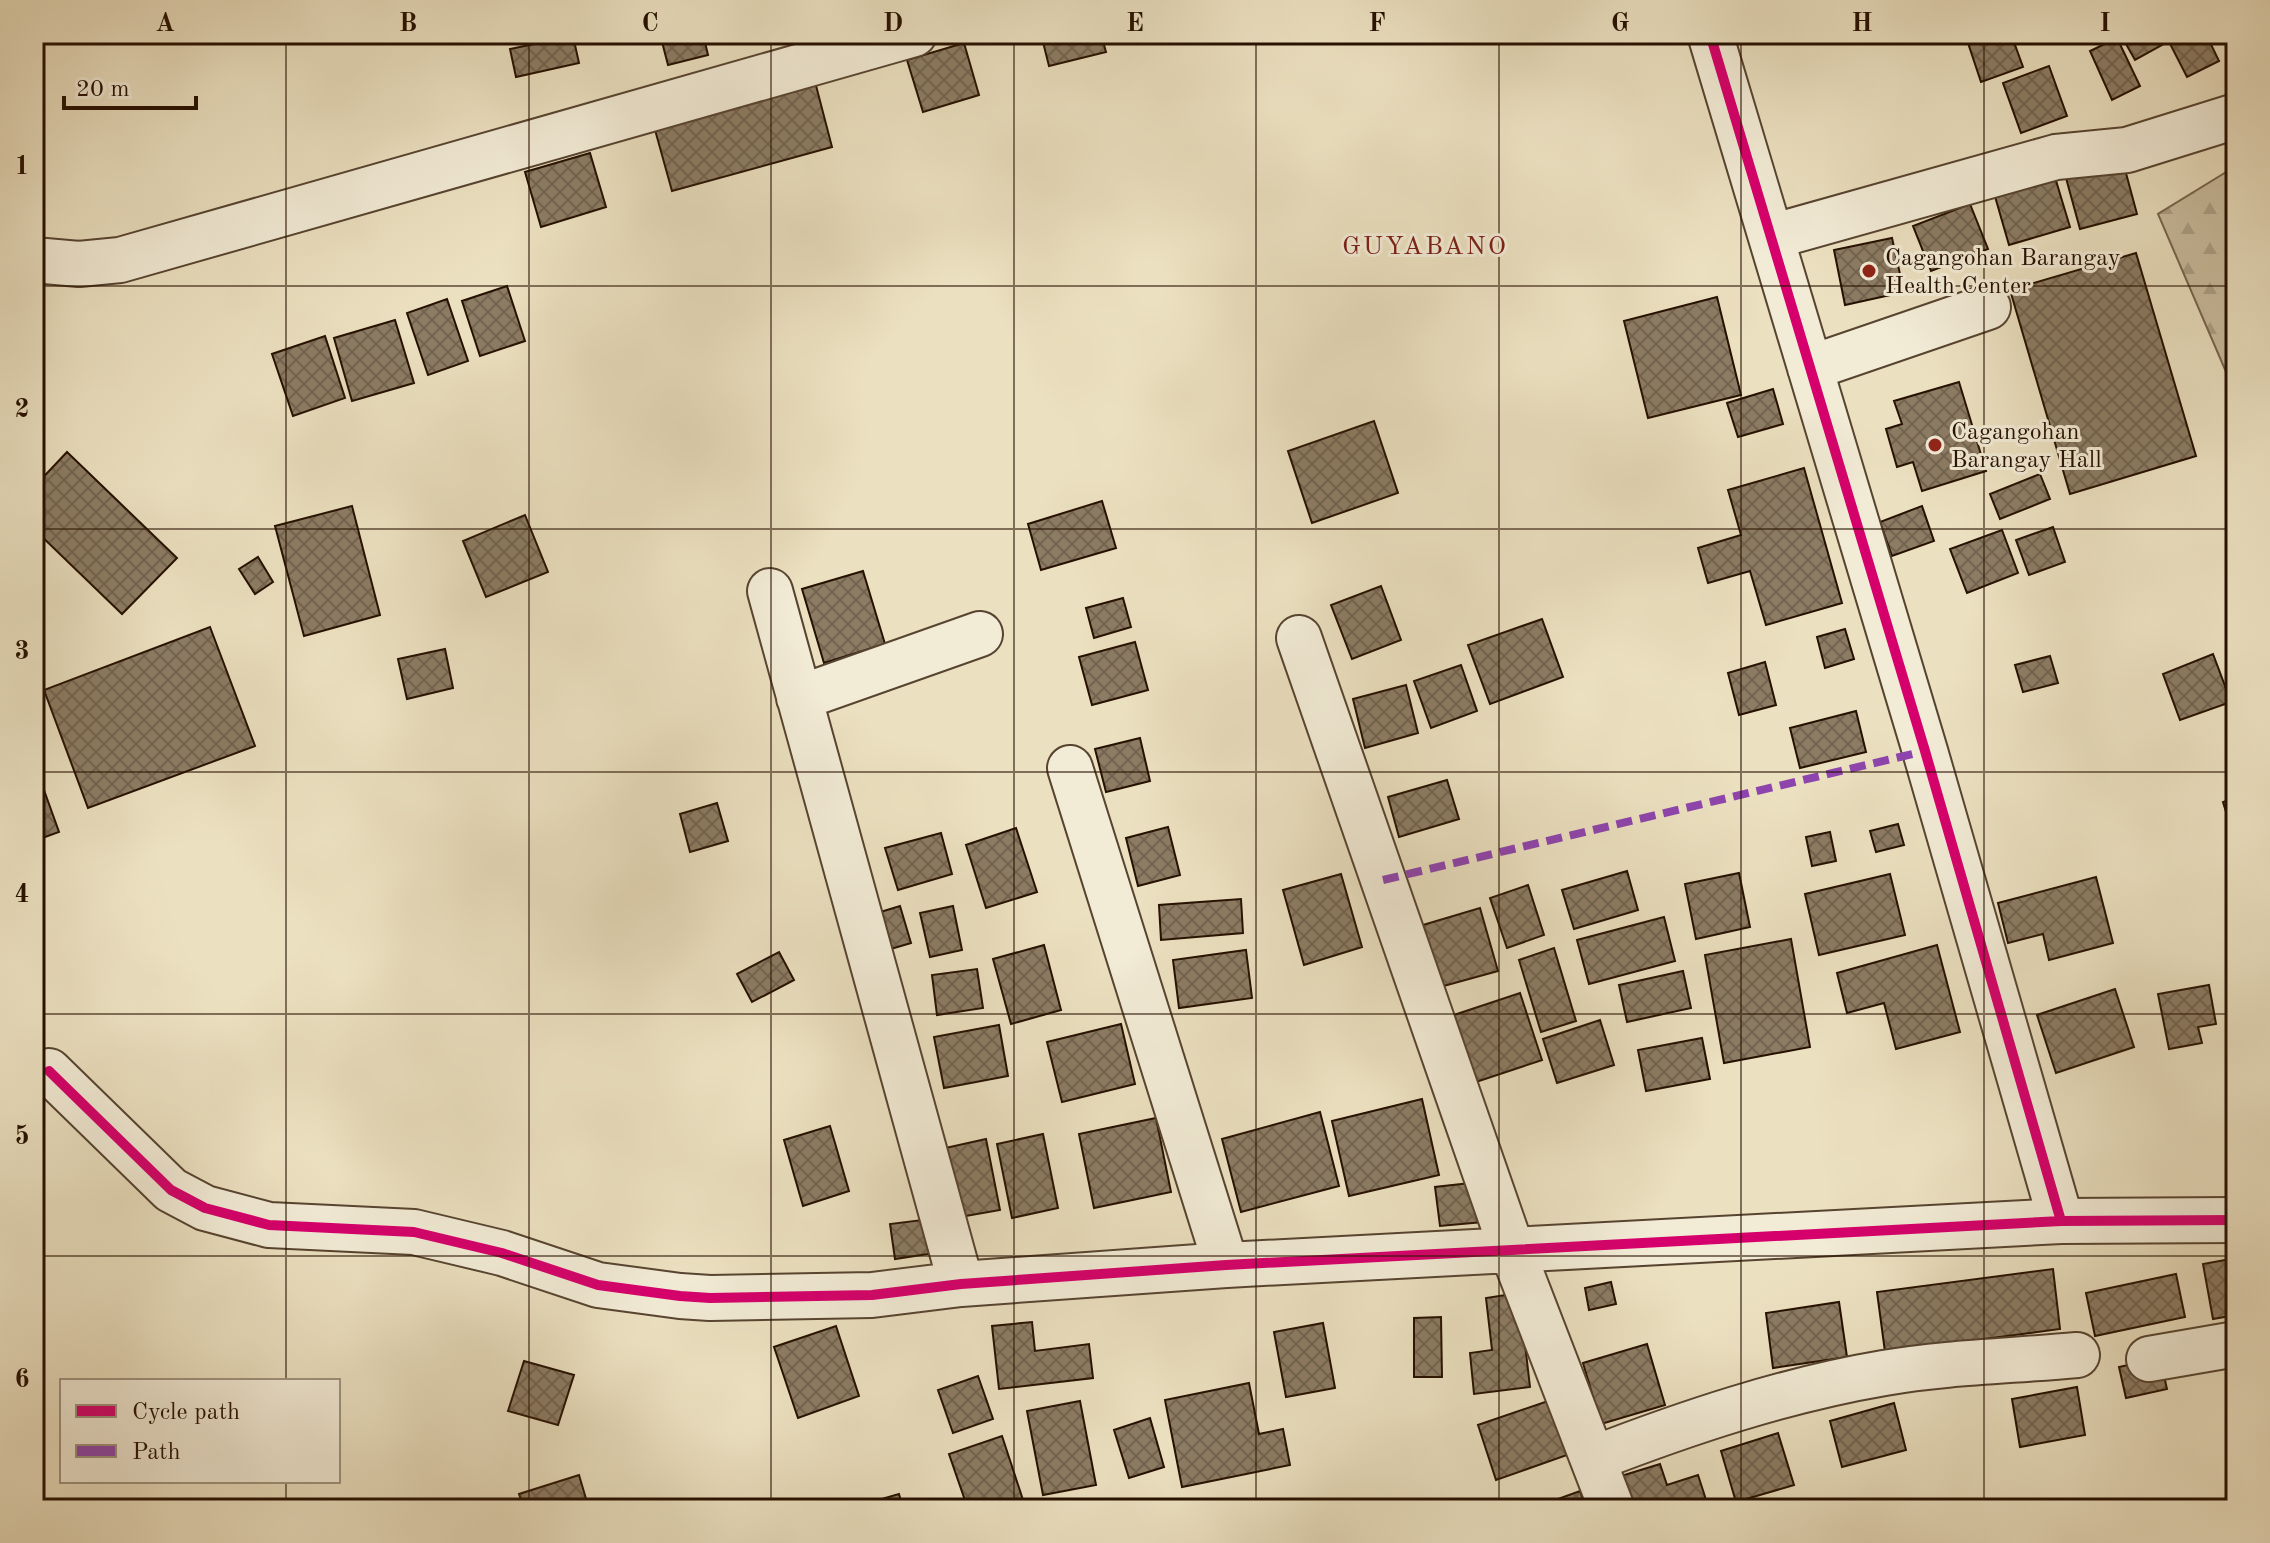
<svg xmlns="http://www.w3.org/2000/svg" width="2270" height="1543" font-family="'Old Standard TT',serif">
	<defs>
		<pattern id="forest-firs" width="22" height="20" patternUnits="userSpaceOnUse" patternTransform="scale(2)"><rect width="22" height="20" fill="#cabd9f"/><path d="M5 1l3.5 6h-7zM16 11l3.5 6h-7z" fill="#ada187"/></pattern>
		<pattern id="building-cross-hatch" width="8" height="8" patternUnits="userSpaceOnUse" patternTransform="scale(2)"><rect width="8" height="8" fill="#8c7c64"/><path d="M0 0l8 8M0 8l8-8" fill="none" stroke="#726450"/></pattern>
	</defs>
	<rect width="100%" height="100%" fill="#ebe0c0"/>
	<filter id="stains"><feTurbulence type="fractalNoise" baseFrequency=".0025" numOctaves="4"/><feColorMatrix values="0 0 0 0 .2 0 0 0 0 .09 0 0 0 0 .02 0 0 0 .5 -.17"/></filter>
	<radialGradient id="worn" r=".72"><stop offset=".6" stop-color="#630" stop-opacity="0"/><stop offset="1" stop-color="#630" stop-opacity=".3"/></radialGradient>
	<path fill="url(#forest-firs)" stroke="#786650" stroke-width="2" d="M2236,166v229l-78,-181z"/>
	<path fill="url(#building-cross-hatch)" stroke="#261000" stroke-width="2" d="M579,34h35l-33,9z
		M660,34h43l5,21 -40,10z
		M1041,34h60l5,18 -57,14z
		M1965,34h46l12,33 -42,15z
		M2128,34h30l6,10 -29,16 -13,-23z
		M2165,34h41l13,27 -32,16z
		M573,36l6,27 -63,14 -6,-28z
		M2117,38l23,48 -28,14 -22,-49z
		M964,43l15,52 -56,17 -16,-52z
		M2049,66l18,50 -46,17 -18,-50z
		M813,74l19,73 -160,44 -20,-72z
		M590,153l16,54 -65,20 -16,-55z
		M2123,162l14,52 -57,15 -14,-51z
		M2054,174l16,53 -61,18 -15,-52z
		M1970,204l18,45 -57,22 -18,-45z
		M1892,238l12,54 -59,13 -11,-55z
		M2136,253l60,203 -126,38 -60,-204z
		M507,286l18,55 -45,15 -18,-55z
		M1717,297l24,98 -93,23 -24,-97z
		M447,299l21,62 -40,14 -21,-62z
		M395,320l19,63 -62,18 -18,-63z
		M325,336l20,62 -52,18 -21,-62z
		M1959,382l27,89 -64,20 -9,-29 -16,5 -11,-38 16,-5 -8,-23z
		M1773,389l10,35 -45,13 -11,-34z
		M1374,421l24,72 -86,30 -24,-72z
		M67,452l110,106 -55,56 -88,-85v-42z
		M1804,468l38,135 -76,22 -16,-54 -42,12 -10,-35 43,-13 -13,-45z
		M2040,474l10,25 -50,20 -10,-25z
		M1102,501l14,47 -75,22 -13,-46z
		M352,506l28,109 -76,21 -29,-110z
		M1922,506l12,35 -42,15 -12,-34z
		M525,515l23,57 -62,25 -23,-56z
		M2053,527l12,35 -36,13 -13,-35z
		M2002,530l16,43 -51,20 -17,-44z
		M258,557l15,25 -18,12 -16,-25z
		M863,571l22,73 -61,19 -22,-74z
		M1381,586l20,54 -49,19 -21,-54z
		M1123,598l8,29 -37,11 -8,-30z
		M1542,619l21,58 -73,27 -22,-59z
		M210,627l45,119 -167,62 -44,-118z
		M1845,629l9,30 -29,9 -8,-31z
		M1135,642l13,48 -56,15 -13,-48z
		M445,649l8,39 -46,11 -9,-40z
		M2213,654l18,48 -51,18 -17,-46z
		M2050,656l8,27 -35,9 -8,-27z
		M1765,662l11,43 -37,10 -11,-42z
		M1461,665l16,46 -46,17 -17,-47z
		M1406,685l12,48 -53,15 -12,-49z
		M1856,711l10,41 -66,16 -10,-40z
		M1140,738l10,43 -44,11 -11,-43z
		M35,765l24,67 -25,9v-75z
		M1447,780l12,39 -60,18 -11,-40z
		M2236,797v47l-13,-42z
		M717,803l11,38 -38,11 -10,-38z
		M1898,824l6,21 -28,7 -6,-21z
		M1168,827l12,48 -42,11 -12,-48z
		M1016,828l21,64 -51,16 -20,-63z
		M1830,832l6,29 -24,5 -6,-29z
		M941,833l11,41 -54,16 -13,-42z
		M1627,871l11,39 -64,19 -12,-39z
		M1739,873l11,54 -54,12 -11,-55z
		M1341,874l21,73 -58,18 -21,-75z
		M1890,874l15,61 -86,20 -14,-61z
		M2096,877l17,66 -64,17 -6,-26 -35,9 -10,-40z
		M1528,885l16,50 -37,13 -17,-50z
		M1241,899l2,34 -82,7 -2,-35z
		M900,906l11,37 -27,8 -10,-37z
		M953,906l9,44 -32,7 -10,-44z
		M1480,908l18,63 -58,16 -17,-62z
		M1664,917l11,44 -86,23 -12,-44z
		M1791,939l19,108 -86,16 -19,-108z
		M1044,945l17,65 -50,14 -18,-65z
		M1937,945l23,87 -64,17 -12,-46 -37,10 -10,-40z
		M1554,948l22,73 -35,11 -22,-72z
		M1246,950l6,48 -73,10 -6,-48z
		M779,952l15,28 -42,22 -15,-28z
		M977,969l6,39 -46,7 -5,-40z
		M1683,971l8,37 -64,14 -8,-37z
		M2209,985l7,39 -18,3 4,16 -33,6 -11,-55z
		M2115,989l19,58 -78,26 -19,-58z
		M1520,993l22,67 -72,24 -22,-67z
		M1600,1020l14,45 -57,18 -14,-44z
		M1121,1024l14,60 -73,18 -15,-60z
		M999,1025l9,51 -64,12 -10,-51z
		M1702,1038l8,41 -64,12 -8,-41z
		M1422,1099l17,76 -90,21 -17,-75z
		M1320,1112l19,74 -98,26 -19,-73z
		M1156,1118l15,74 -77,16 -15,-74z
		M830,1126l19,65 -46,15 -19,-66z
		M1043,1134l15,74 -46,10 -15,-74z
		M986,1139l14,71 -46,8 -13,-69z
		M1479,1182l4,40 -43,4 -5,-39z
		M930,1219l5,34 -40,6 -5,-35z
		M2236,1258v57l-23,4 -10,-55z
		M2053,1269l7,60 -175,23 -8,-60z
		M2176,1274l9,43 -90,19 -9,-43z
		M1611,1282l5,22 -27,6 -4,-22z
		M1519,1293l11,94 -56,7 -4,-41 22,-3 -6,-52z
		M1839,1302l8,55 -74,11 -7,-55z
		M1441,1317l1,60h-28v-59z
		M1032,1322l3,29 54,-7 4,34 -94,11 -7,-63z
		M1323,1323l12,65 -49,9 -12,-65z
		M836,1326l23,70 -61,22 -24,-71z
		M1647,1344l18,61 -64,19 -18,-61z
		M2160,1358l7,31 -41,9 -7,-31z
		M524,1361l50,14 -16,50 -50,-14z
		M978,1376l15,43 -40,14 -15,-43z
		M1249,1383l10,51 24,-5 7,36 -108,22 -17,-87z
		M2077,1387l8,48 -65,12 -8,-48z
		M1551,1400l19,54 -74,26 -18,-55z
		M1080,1401l16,84 -53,10 -16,-84z
		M1894,1403l12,47 -64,17 -12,-46z
		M1150,1418l14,49 -35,11 -15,-48z
		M1778,1433l16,52 -58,17 -15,-51z
		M1002,1436l21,64 -26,9h-29l-19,-55z
		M1660,1464l7,21 31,-10 11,34h-80l-11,-32z
		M579,1475l10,34h-65l-5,-15z
		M1580,1491l6,18h-53v-1z
		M899,1494l4,15h-56z"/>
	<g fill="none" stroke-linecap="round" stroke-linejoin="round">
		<defs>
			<path id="minor" d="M1710,34l215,717 136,470
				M1771,237l285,-80 71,-7 109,-34
				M34,260l45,4 41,-4 794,-226
				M1810,368l178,-61
				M770,591l191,693
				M1299,638l213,612 100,259
				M799,698l181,-64
				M1070,768l156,497
				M49,1071l122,119 34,18 64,17 145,7 88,21 96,32 82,11 30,2 162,-3 89,-11 265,-19 835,-44 175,-1
				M2149,1359l87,-15
				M1593,1459c93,-36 191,-69 291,-86 63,-11 129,-12 193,-18"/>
		</defs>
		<use href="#minor" stroke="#574430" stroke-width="48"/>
		<use href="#minor" stroke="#f2ebd6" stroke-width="44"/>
		<path stroke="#8e44ad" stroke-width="8" stroke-dasharray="16 8" stroke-linecap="butt" d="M1383,880l542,-129"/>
		<defs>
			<path id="cycleway" d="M1710,34l215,717 136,470
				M49,1071l122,119 34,18 64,17 145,7 88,21 96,32 82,11 30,2 162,-3 89,-11 265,-19 835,-44 175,-1"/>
		</defs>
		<use href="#cycleway" stroke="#f2ebd6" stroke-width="15"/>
		<use href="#cycleway" stroke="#d6006c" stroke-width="10"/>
	</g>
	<path fill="none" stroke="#261000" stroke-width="2" stroke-opacity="0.55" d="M286,34v1347M529,34v1475M771,34v1475M1014,34v1475M1256,34v1475M1499,34v1475M1741,34v1475M1984,34v1475M34,286h2202M34,529h2202M34,772h2202M34,1014h2202M34,1256h2202M286,1481v28"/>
	<g fill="#8f2418" stroke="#f2ebd6" stroke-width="3">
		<circle cx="1869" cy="271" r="8"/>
		<circle cx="1935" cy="445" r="8"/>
	</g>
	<g text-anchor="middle" stroke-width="6" stroke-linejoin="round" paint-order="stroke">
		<g font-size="24" fill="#261000" stroke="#f2ebd6" text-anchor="start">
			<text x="1885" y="265">Cagangohan Barangay<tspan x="1885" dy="28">Health Center</tspan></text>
			<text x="1951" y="439">Cagangohan<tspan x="1951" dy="28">Barangay Hall</tspan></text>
		</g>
		<g font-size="26" letter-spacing="2" fill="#7a1f14" stroke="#f2ebd6">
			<text x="1425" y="254">GUYABANO</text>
		</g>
	</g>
	<rect width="2270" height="1543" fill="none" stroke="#ebe0c0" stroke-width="88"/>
	<rect x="60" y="1379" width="280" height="104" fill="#f2ebd6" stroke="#a09380" stroke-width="2"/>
	<rect x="76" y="1405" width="40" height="12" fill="#d6006c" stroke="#a09380" stroke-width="2"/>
	<text x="132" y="1419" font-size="24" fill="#261000">Cycle path</text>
	<rect x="76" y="1445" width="40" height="12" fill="#8e44ad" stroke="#a09380" stroke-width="2"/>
	<text x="132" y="1459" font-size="24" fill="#261000">Path</text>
	<path d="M64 96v12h132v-12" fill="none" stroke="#261000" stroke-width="4"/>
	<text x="76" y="96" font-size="24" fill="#261000" stroke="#f2ebd6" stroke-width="6" paint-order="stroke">20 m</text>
	<rect x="44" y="44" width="2182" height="1455" fill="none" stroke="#261000" stroke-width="3"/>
	<g font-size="26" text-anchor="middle" font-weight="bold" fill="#261000">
		<text x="165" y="31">A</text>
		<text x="408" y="31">B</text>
		<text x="650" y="31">C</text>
		<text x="893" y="31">D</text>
		<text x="1135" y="31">E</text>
		<text x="1377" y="31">F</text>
		<text x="1620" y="31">G</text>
		<text x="1862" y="31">H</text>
		<text x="2105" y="31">I</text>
		<text x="22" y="174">1</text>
		<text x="22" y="417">2</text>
		<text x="22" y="659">3</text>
		<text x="22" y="902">4</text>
		<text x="22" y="1144">5</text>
		<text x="22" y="1387">6</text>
	</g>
	<rect width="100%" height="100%" filter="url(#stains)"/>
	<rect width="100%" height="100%" fill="url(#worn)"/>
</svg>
